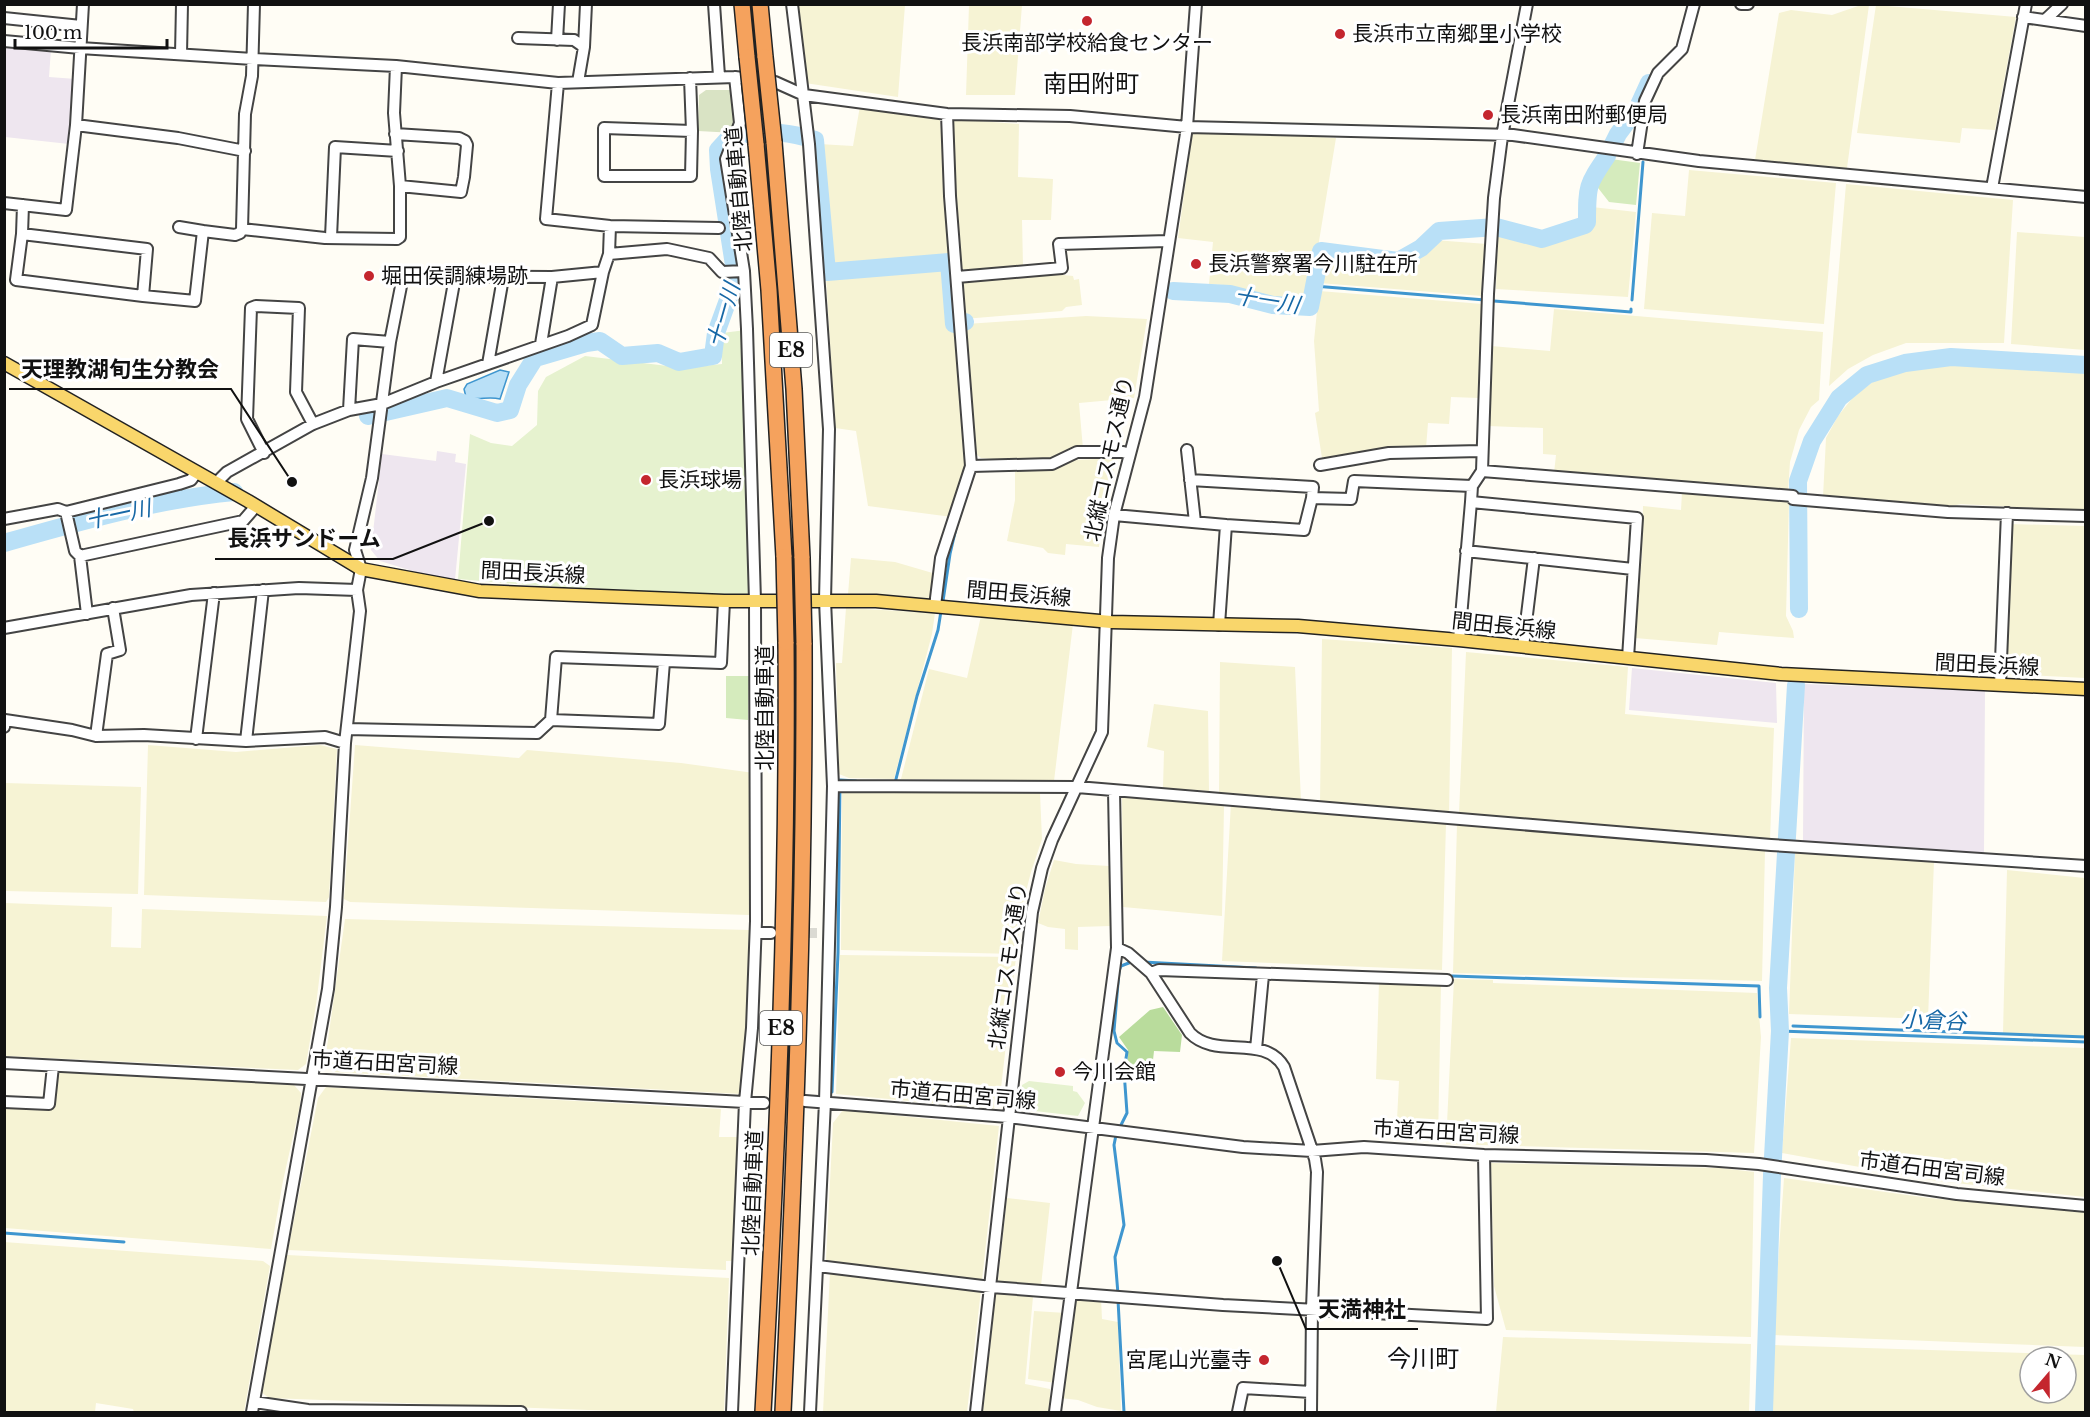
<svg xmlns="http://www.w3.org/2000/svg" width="2090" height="1417" font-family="'Libre Baskerville','Noto Sans JP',serif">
	<rect width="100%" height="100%" fill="#fffdf5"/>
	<path fill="#eee6ef" d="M4,45l47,4 -2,28 27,2 -7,65 -64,-7z
		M437,451l19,3 -1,8 11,2 -11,116 -26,-4 -49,-15 -9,-11 11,-96 54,7z
		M1632,668l144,15 1,40 -148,-13z
		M1804,684l181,7 -1,164 -181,-13z"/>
	<path fill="#f6f3d4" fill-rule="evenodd" d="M797,5h108l-7,92 -93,-14z
		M969,5h53l-7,90h-49z
		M1861,5h8l-22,163 -92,-8 24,-147 12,-3 41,5z
		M1876,5l140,12 -21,113 -33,-2 -2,15 -103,-10z
		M860,106l80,13 10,140 -121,10 -10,-125 34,2z
		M955,119l64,5 -1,53 35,2 -2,41h-29l1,46 -55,6 -7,-4 -11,-143z
		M1204,130l132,8 -27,164 -37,-4 -48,-13 -15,-1 4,-42 -35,-4 14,-102 2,-3z
		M1689,170l147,13 -12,141 -180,-15 8,-96 33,3z
		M1846,184l167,16 -9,143h-98l-33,12 -25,14 -19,17z
		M1592,207l44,5 -8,85 -132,-8 2,-56 45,11 48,-18z
		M2017,232l68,5v113l-74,-6z
		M1434,240l53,4 -5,52 -163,-13 3,-27 76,10z
		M945,269l5,57 7,1 11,142 -16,48 -84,-11 -12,-75 -21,-3 -9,-152z
		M1053,274l20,2 1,4 5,-1 3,26 -16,2 -4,4 -98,8 -2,-34 5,-7z
		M1319,291l164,13 -4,94 -28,-1 -2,27 -21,-1 -2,25h-41l-63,10 -7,-45 4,-2 -5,-70z
		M1554,309l269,23 -4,68 -8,7 -12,23 -9,32 -2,29 -147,-14 -21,3 -66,-7 2,-18 -13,-1v-26l-55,-2 3,-80 59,5z
		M1086,316l61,3 -13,79 -55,5 4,46 -22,4 -25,10 -55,-5 -5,-4 -10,-130z
		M1938,364l147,8v139l-124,-7 -16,3 -122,-10 3,-59 12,-22 16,-20 20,-15 31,-12z
		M1117,458l-13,47 -5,42 -33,-3 -1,11 -17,-2 -5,-5 -36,-7 8,-41v-30l25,1 15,-2 20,-9z
		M1682,492l107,10 -3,114 7,15 1,7 -75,-6 -2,13 -82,-7 7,-82 1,-50 38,4z
		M2009,524l76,2v152l-80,-4z
		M851,558l44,4 41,12 -4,22 -3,4 -81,-6z
		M846,608l89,5 -3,21 -38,145 -45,-1 -10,-4 -3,-111h6z
		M981,616l92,8 -19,157 -153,-2 28,-110 38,9z
		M1322,639l130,9 -3,166 -129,-11z
		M1466,652l162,15 -3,47 149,14 -4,112 -311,-27z
		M1220,662l75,5 6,134 -82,-8z
		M1154,704l54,7 1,80 -46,-3 1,-37 -17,-4z
		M148,745l88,7 84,-7 17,4 -8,148 -3,5 -182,-7z
		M355,745l164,13 8,-8 154,13 73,10 -5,142 -399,-13 -6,-3z
		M5,783l136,4 -3,107 -133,-3z
		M842,793h198l2,46 -11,33 -10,39 -4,43 -176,-4z
		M1122,798h52l50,8 -2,110 -99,-9z
		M1231,803l215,20 -4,147 -220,-9z
		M1457,824l308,27 -3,130 -309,-8z
		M1795,853l139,8 -6,158 -139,-5z
		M1054,860l22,4 33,2 1,60 -32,1v23l-13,-1v-20l-17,-2 -10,-4 7,-34z
		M2007,870l78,8v158l-82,-3z
		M5,903l107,4 -1,40 30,1 1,-39 185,7 -11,89 -10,59 -8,6 -293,-14z
		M345,919l404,11 -5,157 -3,7 -406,-22 -10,-11z
		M840,955l176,2 -16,140 -7,12 -157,-15z
		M1454,979l39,1v3l264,10 4,44 -7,116 -308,-9z
		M1379,982l62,2 -3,158 -42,-3 3,-58 -23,-2z
		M1791,1038l294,10v149l-148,-16 -155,-28z
		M60,1071l234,14 7,8 -1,12 -17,76 -12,68 -266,-21v-122l48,2 3,-32z
		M326,1087l395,22 -2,28h19l-5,124h-7v9l-438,-20 30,-152z
		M843,1110l156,16 -17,154 -152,-17 -4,-3 7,-137z
		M1491,1163l230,5 33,4 -3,165 -245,-7 -12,-44z
		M1784,1178l145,20 156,14v135l-312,-12z
		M1007,1198l43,5 -9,83 -43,-5z
		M4,1242l259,19 7,5 -26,146h-110l-1,-3 -37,-6 -1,9h-90z
		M287,1255l442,23 -5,134h-81l-374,-14 -8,-6z
		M830,1272l151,18 -14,122h-144z
		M996,1292l37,5 -8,87 25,5v23h-67z
		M1074,1296l27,2 1,21 16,3 3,89 -24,-4 -19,-7 -18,-2z
		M1034,1311l32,2 -10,70 -28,-4z
		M1503,1337l248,7 -2,68h-253z
		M1774,1345l311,10v57h-313zM2030,1357h36v36h-36z"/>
	<path fill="#d5ebbd" d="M1611,159l29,4 -4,42 -27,-3 -14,-18z
		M726,676h23l-1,44 -22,-2z"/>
	<path fill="#b9dc9c" d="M1163,1007l19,28 -2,17 -26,-1 -2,18 3,10 -22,-4 -6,-4 1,-21 -9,-13 31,-27z"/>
	<path fill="#d9e3c4" d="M706,90h28l1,43 -37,-2 1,-36z"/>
	<path fill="#e6f2cf" d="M746,330l13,266 -218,-10 -83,-7 12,-145 21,9 21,3 25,-21 1,-34 8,-14 39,-21 99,12 38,-4v-31z
		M1029,1081l44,5v5l4,1 8,11 -7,13 -52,-6 -5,-9 1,-16z"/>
	<path fill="#b9e0f7" stroke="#3f96cf" stroke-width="1.5" d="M500,370l9,2 -9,27c-12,-3 -23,2 -34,-2l-2,-8 3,-5z"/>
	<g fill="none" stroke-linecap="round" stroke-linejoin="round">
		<path stroke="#3f96cf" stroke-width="3" d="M1314,286l171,14
			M1632,300l11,-138
			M1494,301l137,11v-3
			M943,601l7,-47 7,-30
			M895,783l22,-87 21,-66 3,-19
			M1143,962l113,6
			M1452,976l307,10 1,31
			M1793,1026l293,11
			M1780,1031l306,11
			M832,1092l6,-139 2,-173 16,1
			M1119,1129l8,-16 -3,-42 3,-19 -10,-9 -3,-12 5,-60 2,-5 13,-5
			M1116,1135l-2,10 10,80 -9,32 3,37
			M4,1233l120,9
			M1118,1300l6,112"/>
		<path stroke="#b9e0f7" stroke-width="18" d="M745,134c28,-3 43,-2 70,6l12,132 122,-10 5,62 11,-2
			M1612,146l6,-12 20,-27 11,-24
			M1173,291l57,3 43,11 37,2 11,-56 77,10 23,-13 18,-17 57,-4 46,12 43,-14 2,-3c0,-36 0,-37 20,-66
			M368,416l79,-18 50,15 13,-3 8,-25 17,-27 51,-15 14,-2 22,15 36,-3 21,9 34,-6 3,-23 20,-55 -17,-109 -1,-19 10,-11
			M4,543c74,-21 154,-44 230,-51
			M1799,609l-1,-128 14,-40 27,-43 28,-23 38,-12 46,-6 135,8
			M1764,1412l8,-237 8,-144 -2,-43 18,-303"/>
		<path stroke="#dbdad3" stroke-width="10" stroke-dasharray="10 5" stroke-linecap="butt" d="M777,933h40"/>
		<defs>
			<path id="minor" d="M254,4l-2,72 -7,38 -3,115 83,9 72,1 3,-2v-51l-6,-73 2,-47
				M714,4l5,72
				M792,4l17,140 20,285 -4,171 8,186 -8,316 -15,310
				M1527,4l-25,132 -8,62 -6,96 -6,177 -10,15 -1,16 166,16 -9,140
				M1741,4h7
				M2023,17l63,9
				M4,18l77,8
				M2045,20l17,-16
				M518,38l56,2 10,7
				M557,40l2,-36
				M4,41l76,7 173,11 143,7 162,17 177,-6 40,5 29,13 143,19 123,2 117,11 326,8 186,26 387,36
				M181,54l1,-50
				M690,78l2,53 -1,45h-87v-48l88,3
				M578,82l6,-35 2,-43
				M558,83l-12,136 64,7 109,2
				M76,125l102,13 67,13
				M395,134l64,4 6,3 2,4 -3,32 -3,15 -61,-6
				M1637,154l8,-53 13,-28 24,-24 12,-45
				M1992,188l34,-184
				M4,203l62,7 10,-85 7,-121
				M179,227l24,4
				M22,234l125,15 -4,47 -127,-16 6,-46 1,-29
				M331,237l4,-90 63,4
				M609,254l58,-5 42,9 13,14 22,-1
				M603,272l6,-18 1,-28
				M957,277l105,-9 -3,-24 109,-3
				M143,296l52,5 8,-70 32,4 5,-2 2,-4
				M541,344l11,-67
				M488,364l15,-86
				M436,382l19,-105
				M349,410l4,-71 37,3
				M1187,450l8,72
				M264,453l-17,-34 4,-111 5,-2 43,2 -3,84 17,32
				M1320,465l69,-12 92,-2
				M971,466l81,-2 25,-12h46l6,2
				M1482,471l311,25
				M219,480l8,-8 86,-48 36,-14 33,-6 54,-22 132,-46 24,-11 11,-53 -51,5 -149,-1 -13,66 -18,136 -17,72 6,19 -4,21 3,21 -15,132 -9,164 -8,82 -76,423
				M1190,480l123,7 -1,11
				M1793,499l155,13 138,4
				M66,512l9,39 5,5
				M1114,515l112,10
				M4,519l54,-10 8,3 113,-28 12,-4 6,-8
				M1466,551l167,18
				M935,606l6,-48 30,-92 -21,-270 -3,-82
				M87,614l-7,-58 163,-35 13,-15
				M1219,625l7,-100 78,5 8,-32 39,1 3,-18 118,5
				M4,628l187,-33 108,-7 58,2
				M1459,640l12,-138
				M1523,647l11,-89
				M2000,685l7,-172
				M551,720l5,-63 165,6 3,-62
				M4,727l1,-7 67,10 24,6 48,-1 102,6 79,-4 20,6
				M347,729l190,4 14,-13 108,4 5,-62
				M96,736l11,-82 13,-4 -7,-42
				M196,739l18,-146
				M246,741l17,-151
				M833,786l244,1 694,58 315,21
				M756,933h15
				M1117,948l11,5 23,20 39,60c26,27 74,0 94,34l31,92 2,13 -5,137 -1,103
				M1151,973l8,-3 288,10
				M1256,1049l7,-74
				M4,1063l760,40
				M805,1101l203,16 235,30 69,4 52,-4 120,8 222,5 53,4 198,30 129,12
				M4,1102l45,2 4,-38
				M818,1266l173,21 232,18 264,14 -3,-164
				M254,1402l54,8 213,2
				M732,1412l13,-310 7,-74 4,-107 -1,-320 -8,-272 -3,-58 -18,-112 14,-36 -5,-46
				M976,1412l56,-500 10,-44 10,-28 50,-108 6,-174 6,-43 31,-118 42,-270 9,-123
				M1055,1412l62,-464 -3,-157
				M1238,1412l5,-24 68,4"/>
			<path id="major" d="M4,363l244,138 113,68 119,22 244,10h152l235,21 187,4 161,14 322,34 305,15"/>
			<path id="highway" d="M742,4l5,53
				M760,4l5,53
				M774,142l20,247 8,169
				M756,144l13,146 15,267
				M763,1412c14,-256 25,-513 23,-770
				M783,1412c12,-256 22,-512 21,-769"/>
		</defs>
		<use href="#minor" stroke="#444" stroke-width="14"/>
		<use href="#major" stroke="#222" stroke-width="15"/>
		<use href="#highway" stroke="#222" stroke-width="18"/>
		<use href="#minor" stroke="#fff" stroke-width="10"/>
		<use href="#major" stroke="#f9d66b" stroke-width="12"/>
		<use href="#highway" stroke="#f5a25d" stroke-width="15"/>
		<defs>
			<path id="highway-bridge" d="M747,57l9,87
				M765,57l9,85
				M784,557l2,85
				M802,558l2,85"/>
		</defs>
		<use href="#highway-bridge" stroke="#222" stroke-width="18" stroke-linecap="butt"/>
		<use href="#highway-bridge" stroke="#f5a25d" stroke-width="15"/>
	</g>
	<g fill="#c4262e" stroke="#fff" stroke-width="2">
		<circle cx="1087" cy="21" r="6"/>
		<circle cx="1340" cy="34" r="6"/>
		<circle cx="1488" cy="115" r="6"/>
		<circle cx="1196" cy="264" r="6"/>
		<circle cx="369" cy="276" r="6"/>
		<circle cx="646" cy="480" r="6"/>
		<circle cx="1060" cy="1072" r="6"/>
		<circle cx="1264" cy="1360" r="6"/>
	</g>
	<g text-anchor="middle" stroke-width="6" stroke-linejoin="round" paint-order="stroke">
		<g fill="#fff" stroke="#585858" stroke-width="1.5">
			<rect x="770" y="333" width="42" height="34" rx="4.5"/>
			<rect x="760" y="1011" width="42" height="34" rx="4.5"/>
		</g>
		<g font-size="20" font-weight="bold" fill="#111">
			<text x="791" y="357">E8</text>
			<text x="781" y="1035">E8</text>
		</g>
		<g font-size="21" fill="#111" stroke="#fff" text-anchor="start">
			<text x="1352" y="41">長浜市立南郷里小学校</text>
			<text x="1087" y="50" text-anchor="middle">長浜南部学校給食センター</text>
			<text x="1500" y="122">長浜南田附郵便局</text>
			<text x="1208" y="271">長浜警察署今川駐在所</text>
			<text x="381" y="283">堀田侯調練場跡</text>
			<text x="658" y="487">長浜球場</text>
			<text x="1072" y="1079">今川会館</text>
			<text x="1252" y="1367" text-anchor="end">宮尾山光臺寺</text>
		</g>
		<g font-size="21" fill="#111" stroke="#fff">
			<text transform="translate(739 189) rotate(-95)" y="7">北陸自動車道</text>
			<text transform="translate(1109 459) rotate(-78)" y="7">北縦コスモス通り</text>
			<text transform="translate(533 573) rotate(3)" y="7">間田長浜線</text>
			<text transform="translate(1019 594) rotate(5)" y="7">間田長浜線</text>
			<text transform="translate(1504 626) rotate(6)" y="7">間田長浜線</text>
			<text transform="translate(1987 665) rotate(3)" y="7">間田長浜線</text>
			<text transform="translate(765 708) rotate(-90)" y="7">北陸自動車道</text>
			<text transform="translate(1008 966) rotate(-82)" y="7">北縦コスモス通り</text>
			<text transform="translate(385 1063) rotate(3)" y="7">市道石田宮司線</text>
			<text transform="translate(963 1095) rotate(5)" y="7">市道石田宮司線</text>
			<text transform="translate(1446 1132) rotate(3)" y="7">市道石田宮司線</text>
			<text transform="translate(1932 1169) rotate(7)" y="7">市道石田宮司線</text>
			<text transform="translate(753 1193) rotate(-88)" y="7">北陸自動車道</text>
		</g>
		<g font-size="22" font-style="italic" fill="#1768a6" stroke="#fff">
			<text transform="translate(1267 300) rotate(9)" y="8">十一川</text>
			<text transform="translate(723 315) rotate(-74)" y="8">十一川</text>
			<text transform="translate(118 514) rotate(-12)" y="8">十一川</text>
			<text transform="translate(1933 1020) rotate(2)" y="8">小倉谷</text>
		</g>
		<g font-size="24" fill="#111" stroke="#fff">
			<text x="1091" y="92">南田附町</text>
			<text x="1423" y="1367">今川町</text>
		</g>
	</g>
	<path fill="none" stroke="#111" stroke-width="2" d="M292 482L231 389H9M489 521L393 559H215M1277 1261L1306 1329H1418"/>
	<g fill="#111" stroke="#fff" stroke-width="2">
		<circle cx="292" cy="482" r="6"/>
		<circle cx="489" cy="521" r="6"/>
		<circle cx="1277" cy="1261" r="6"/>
	</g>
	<g font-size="22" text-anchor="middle" font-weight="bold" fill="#111" stroke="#fff" stroke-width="6" stroke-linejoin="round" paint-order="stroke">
		<text x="120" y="377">天理教湖旬生分教会</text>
		<text x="304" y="546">長浜サンドーム</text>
		<text x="1362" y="1317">天満神社</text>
	</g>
	<rect width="2090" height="1417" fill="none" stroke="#111111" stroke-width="12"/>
	<g transform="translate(2048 1375) rotate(20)"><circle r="28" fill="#ffffff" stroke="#a0a0a0" stroke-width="1.5"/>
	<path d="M0-4.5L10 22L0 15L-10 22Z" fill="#c4262e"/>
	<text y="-9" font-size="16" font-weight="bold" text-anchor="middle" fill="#111111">N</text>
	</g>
	<path d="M15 39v9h152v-9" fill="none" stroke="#111111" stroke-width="3"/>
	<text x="24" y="39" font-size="18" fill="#111111" stroke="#ffffff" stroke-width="4.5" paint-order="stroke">100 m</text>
</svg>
